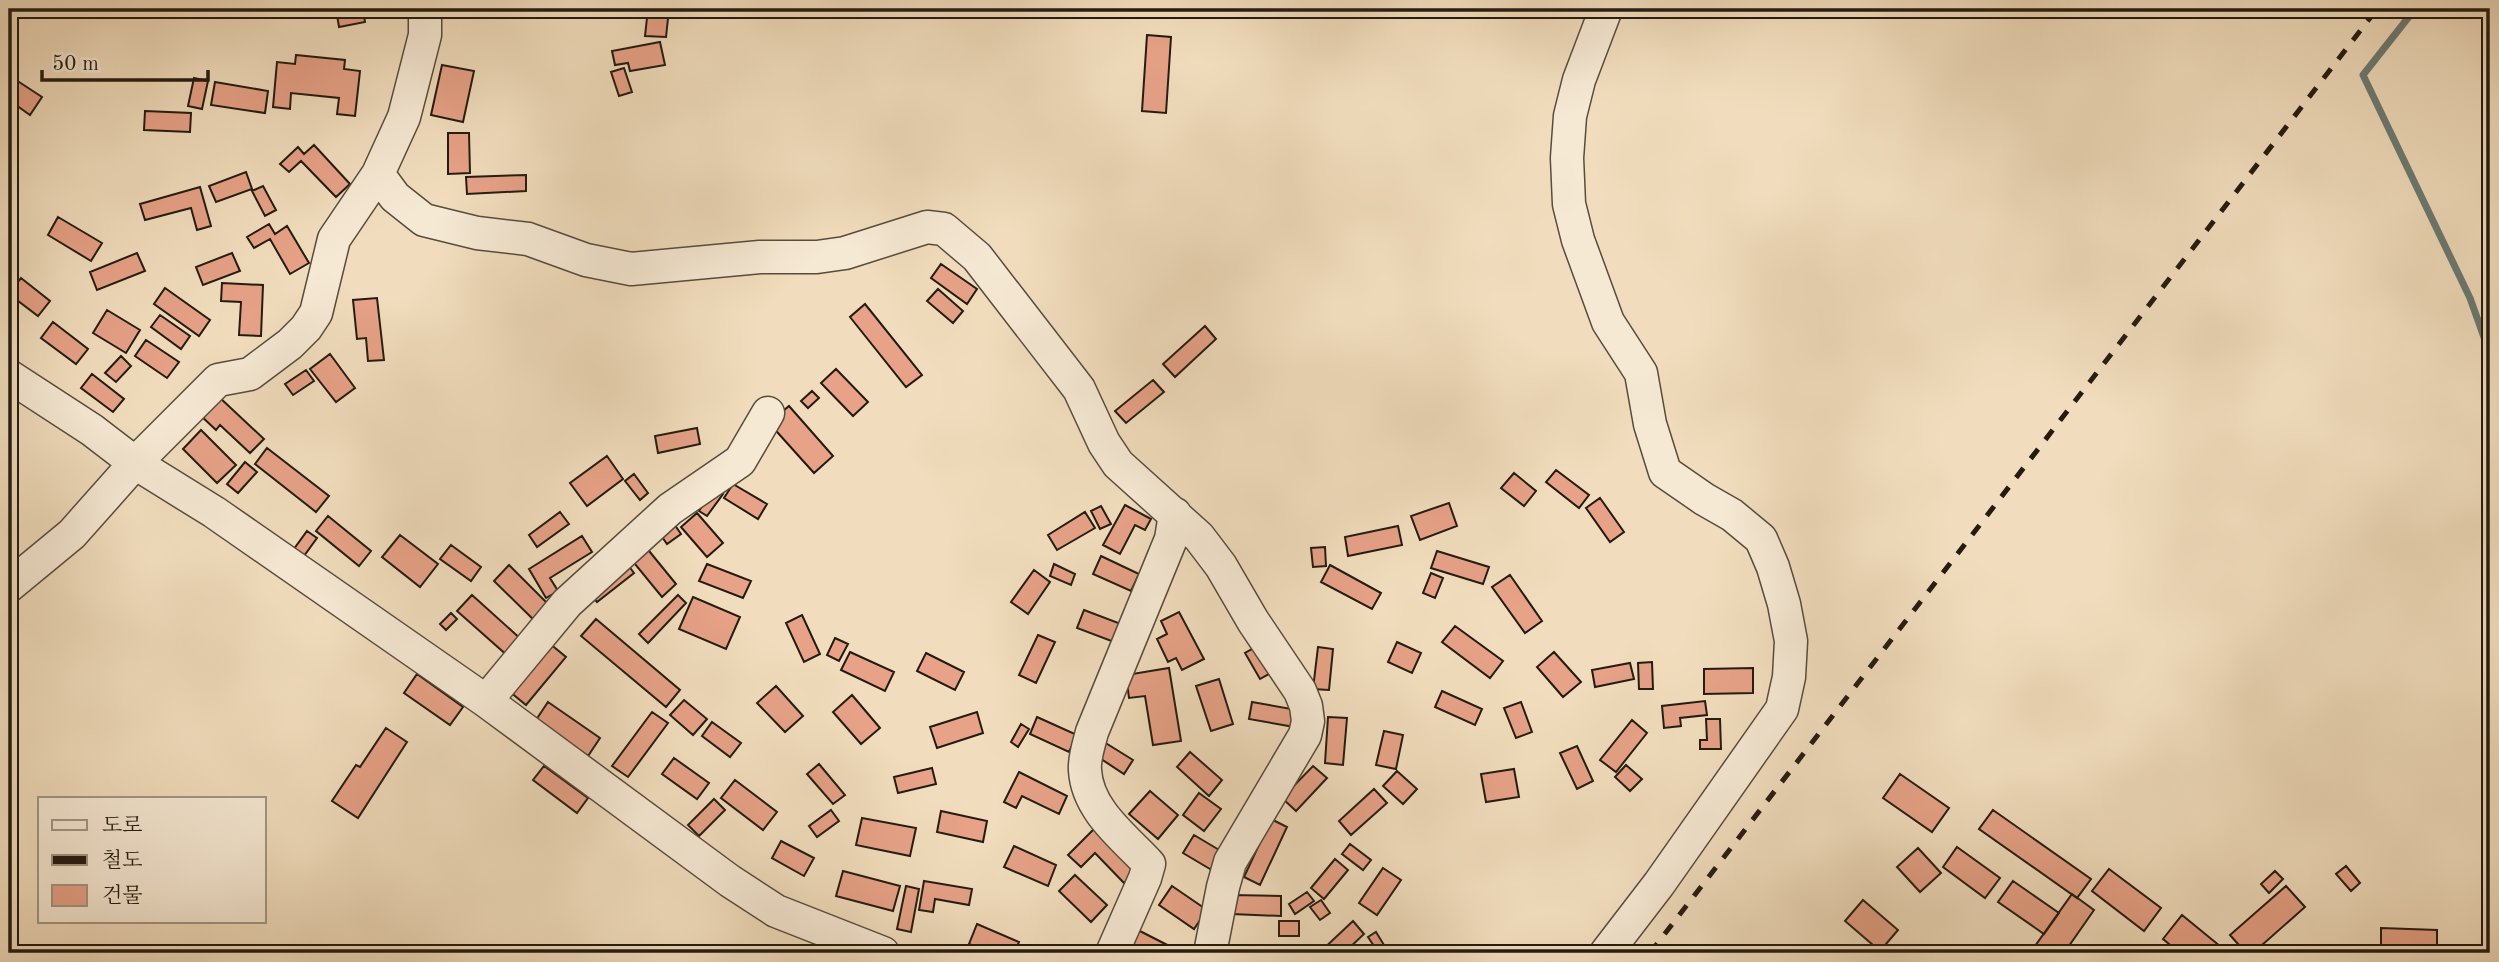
<svg xmlns="http://www.w3.org/2000/svg" width="2499" height="962" font-family="'Old Standard TT','Noto Serif KR',serif">
	<rect width="100%" height="100%" fill="#f1ddbd"/>
	<filter id="stains"><feTurbulence type="fractalNoise" baseFrequency=".00286" numOctaves="4"/><feColorMatrix values="0 0 0 0 .2 0 0 0 0 .09 0 0 0 0 .02 0 0 0 .5 -.17"/></filter>
	<radialGradient id="worn" r=".72"><stop offset=".6" stop-color="#630" stop-opacity="0"/><stop offset="1" stop-color="#630" stop-opacity=".3"/></radialGradient>
	<g fill="none" stroke-linecap="round" stroke-linejoin="round">
		<path stroke="#6b7b74" stroke-width="7" d="M2415,9l-52,66 107,223 20,56"/>
	</g>
	<path fill="#e7a287" stroke="#231b12" stroke-width="2" d="M336,9h27l2,13 -26,5z
		M648,9h21l-3,28 -21,-1z
		M1147,35l24,2 -5,76 -24,-2z
		M660,42l5,23 -35,6 -2,-8 -13,2 -3,-14z
		M296,55l49,5 -1,9 16,2 -5,45 -18,-2 2,-16 -48,-5 -1,16 -17,-2 4,-45 18,2z
		M442,65l32,6 -11,51 -32,-7z
		M624,68l8,24 -13,4 -8,-24z
		M13,78l29,19 -12,18 -21,-15v-15z
		M194,78l14,3 -6,28 -14,-3z
		M215,82l53,9 -3,22 -54,-8z
		M145,111l46,2 -1,19 -46,-2z
		M448,133h21l1,40 -22,1z
		M314,145l36,39 -14,13 -35,-36 -12,11 -9,-8 18,-17 6,7z
		M246,172l6,17 -36,13 -7,-16z
		M526,175v16l-59,3 -1,-17z
		M263,186l13,24 -11,6 -13,-25z
		M200,187l11,39 -14,4 -6,-22 -46,12 -5,-16z
		M58,217l44,26 -11,18 -43,-26z
		M269,224l6,10 12,-8 22,37 -19,11 -20,-35 -16,9 -7,-11z
		M137,253l8,18 -48,19 -7,-18z
		M232,253l8,18 -37,14 -7,-18z
		M941,264l36,25 -10,15 -36,-26z
		M21,278l29,23 -12,15 -29,-22z
		M222,283l41,2 -2,51 -22,-1 2,-33 -20,-1z
		M165,288l45,32 -11,16 -45,-32z
		M938,289l25,22 -10,12 -26,-22z
		M377,298l7,62 -16,1 -2,-23 -9,1 -4,-39z
		M865,304l57,71 -16,12 -56,-70z
		M107,310l33,20 -14,23 -33,-20z
		M160,315l30,21 -9,13 -30,-22z
		M53,322l35,27 -12,15 -35,-26z
		M1205,326l11,13 -41,38 -12,-13z
		M146,340l33,22 -12,16 -32,-22z
		M330,354l25,34 -19,14 -26,-33z
		M121,356l10,10 -15,16 -11,-9z
		M836,369l32,33 -15,14 -32,-33z
		M306,370l8,11 -21,14 -8,-11z
		M92,374l32,25 -11,13 -32,-24z
		M1153,380l11,12 -38,31 -11,-12z
		M812,391l7,7 -11,10 -7,-7z
		M218,396l46,43 -14,14 -30,-28 -4,5 -16,-15z
		M789,406l44,50 -19,17 -45,-50z
		M697,428l3,16 -42,9 -3,-17z
		M201,430l35,35 -19,18 -34,-34z
		M267,448l62,48 -13,16 -61,-48z
		M607,456l16,23 -36,27 -17,-23z
		M245,462l12,10 -19,21 -11,-9z
		M1556,470l33,25 -10,13 -33,-26z
		M1514,473l22,18 -12,15 -23,-18z
		M634,474l14,19 -8,7 -15,-19z
		M733,484l34,20 -9,15 -34,-21z
		M713,488l10,6 -16,22 -8,-5z
		M1600,498l24,34 -14,10 -24,-34z
		M1449,503l8,23 -37,14 -9,-24z
		M1125,505l26,14 -6,11 -10,-5 -15,29 -17,-9z
		M1101,506l10,18 -11,5 -9,-18z
		M560,512l9,12 -32,23 -8,-12z
		M1085,512l10,16 -38,22 -9,-15z
		M697,513l26,30 -16,14 -26,-30z
		M328,516l43,35 -12,15 -43,-35z
		M672,521l9,13 -14,10 -9,-13z
		M1398,526l4,19 -54,11 -3,-19z
		M307,531l10,7 -16,22 -10,-7z
		M400,535l38,29 -18,23 -38,-30z
		M582,536l10,16 -42,26 8,13 -12,7 -17,-29z
		M451,545l30,22 -10,14 -31,-22z
		M645,546l31,38 -14,13 -32,-39z
		M1325,547l1,19 -13,1 -2,-19z
		M1437,551l52,16 -6,17 -52,-16z
		M1101,556l38,18 -8,17 -38,-17z
		M625,561l9,12 -37,29 -9,-11z
		M707,564l44,17 -8,17 -44,-17z
		M1054,564l21,10 -4,11 -21,-9z
		M509,565l43,43 -15,15 -43,-42z
		M1330,565l51,28 -9,16 -51,-27z
		M1034,570l16,12 -22,32 -17,-12z
		M1431,573l12,5 -8,20 -12,-5z
		M1510,575l32,46 -17,12 -33,-46z
		M472,595l51,46 -14,16 -52,-46z
		M678,595l8,8 -38,40 -9,-9z
		M693,597l47,20 -14,32 -47,-20z
		M1084,610l37,14 -7,18 -37,-14z
		M1179,612l25,47 -22,11 -6,-12 -8,4 -11,-23 10,-5 -6,-13z
		M451,613l6,6 -11,11 -6,-6z
		M802,615l18,39 -16,8 -18,-39z
		M596,619l84,71 -14,17 -85,-71z
		M1455,626l48,35 -13,17 -48,-36z
		M1038,635l17,7 -19,41 -17,-8z
		M835,638l13,6 -9,17 -12,-6z
		M1397,642l24,11 -9,20 -24,-11z
		M549,643l17,14 -40,48 -17,-14z
		M1261,644l15,26 -16,9 -15,-26z
		M1318,647l15,2 -4,41 -16,-1z
		M850,652l44,20 -9,19 -44,-21z
		M1554,652l27,30 -18,15 -26,-30z
		M926,653l38,19 -9,18 -38,-19z
		M1652,662l1,27h-14l-1,-26z
		M1630,663l4,16 -39,8 -3,-17z
		M1169,668l12,73 -28,4 -8,-49 -16,2 -3,-23z
		M1753,668v25l-49,1v-25z
		M417,674l46,33 -13,18 -46,-32z
		M1219,679l14,45 -22,7 -15,-45z
		M776,686l27,30 -18,16 -28,-29z
		M1442,691l40,18 -7,16 -40,-18z
		M852,695l28,33 -19,16 -28,-32z
		M684,700l23,19 -14,16 -23,-20z
		M1705,701l2,14 -27,3 1,8 -17,2 -2,-22z
		M548,702l52,36 -12,18 -52,-36z
		M1252,702l51,9 -3,17 -51,-9z
		M1521,702l11,30 -16,6 -12,-30z
		M652,712l16,11 -40,54 -16,-11z
		M977,712l6,21 -46,15 -7,-21z
		M1037,717l40,18 -8,17 -39,-18z
		M1328,717l19,1 -4,47 -18,-2z
		M1706,719h14l1,30h-21v-9h7z
		M1632,720l15,13 -31,39 -16,-12z
		M712,722l29,21 -11,14 -28,-21z
		M1021,724l8,5 -11,18 -7,-5z
		M386,728l21,14 -49,76 -26,-17 24,-36 4,2z
		M1384,731l19,4 -7,34 -20,-4z
		M1104,742l29,18 -9,14 -29,-19z
		M1577,746l16,35 -16,8 -17,-36z
		M1190,752l32,28 -13,16 -32,-29z
		M674,758l35,25 -12,16 -35,-25z
		M819,764l26,31 -12,9 -26,-30z
		M1626,765l16,14 -12,12 -15,-14z
		M544,766l44,32 -11,15 -44,-33z
		M1313,766l14,12 -31,33 -14,-13z
		M932,768l4,16 -38,9 -4,-16z
		M1514,769l5,28 -33,5 -5,-28z
		M1397,771l20,18 -14,15 -20,-18z
		M1019,772l48,24 -8,18 -37,-18 -6,12 -12,-6z
		M1900,774l49,34 -17,24 -49,-34z
		M735,780l42,32 -14,18 -42,-32z
		M1374,789l13,14 -36,32 -12,-14z
		M1150,791l28,24 -20,24 -29,-25z
		M1199,793l22,16 -17,22 -21,-16z
		M714,799l11,11 -26,26 -11,-11z
		M831,810l8,11 -22,16 -8,-11z
		M1993,810l98,69 -14,19 -98,-69z
		M941,811l46,10 -4,21 -46,-10z
		M862,818l54,10 -6,28 -54,-11z
		M1271,819l16,8 -27,58 -16,-8z
		M1098,825l42,43 -16,15 -29,-30 -14,14 -13,-12z
		M1194,835l32,19 -11,18 -32,-19z
		M781,841l33,17 -10,18 -32,-18z
		M1350,844l21,16 -8,10 -21,-16z
		M1014,846l42,19 -8,21 -44,-19z
		M1957,847l43,31 -15,20 -42,-31z
		M1918,848l23,25 -21,19 -23,-25z
		M1335,859l13,11 -24,29 -13,-11z
		M2346,866l14,17 -9,8 -15,-17z
		M1383,868l18,12 -24,35 -18,-12z
		M2109,869l52,39 -17,23 -52,-40z
		M843,871l57,15 -7,25 -57,-15z
		M2275,871l8,8 -14,14 -8,-9z
		M1075,875l32,30 -16,17 -32,-31z
		M924,881l48,8 -3,16 -34,-6 -2,13 -14,-2z
		M2013,881l46,32 -15,21 -46,-32z
		M906,886l13,3 -8,43 -14,-3z
		M1172,886l35,24 -13,19 -35,-24z
		M2286,886l19,21 -52,46h-7l-16,-18z
		M1307,892l7,9 -19,13 -6,-10z
		M2072,894l22,16 -30,43h-34z
		M1232,895l49,1v20l-49,-2z
		M1321,900l9,13 -10,7 -10,-13z
		M1863,900l35,30 -18,21 -35,-30z
		M2182,915l44,36 -1,2h-45l-17,-14z
		M1279,921h20v15h-20z
		M1353,921l11,13 -20,19h-25z
		M977,924l42,18 -5,11h-23l-22,-9z
		M1132,927l51,26h-42l-18,-9z
		M2381,928l56,2v21l-56,-2z
		M1376,932l8,13 -8,4 -8,-12z"/>
	<g fill="none" stroke-linecap="round" stroke-linejoin="round">
		<defs>
			<path id="minor" d="M378,174l17,23 29,23 53,13 51,6 58,21 45,9 129,-12h57l28,-4 82,-26 17,2 33,28 102,132 25,54 14,21 81,73 22,29 32,55 47,70 6,15 2,15 -3,14 -75,127 -7,25 -13,66
				M9,376l83,54 43,33 79,49 272,189 244,180 46,30 107,42
				M9,586l63,-52 63,-71 83,-83 32,-6 40,-30 16,-16 10,-15 18,-74 44,-65 26,-57 21,-82v-26
				M486,701l81,-98 103,-94 70,-48 28,-48
				M1112,953l33,-75 4,-14c-25,-27 -62,-54 -64,-94 -1,-12 4,-26 7,-38l79,-193 4,-25
				M1606,953l53,-69 123,-175 7,-32 2,-36 -7,-37 -11,-37 -12,-28 -29,-24 -28,-16 -39,-27 -15,-48 -9,-51 -33,-51 -30,-82 -9,-36 -2,-46 3,-42 9,-36 27,-71"/>
		</defs>
		<use href="#minor" stroke="#564c3d" stroke-width="35"/>
		<use href="#minor" stroke="#f6e9d4" stroke-width="32"/>
		<path stroke="#231b12" stroke-width="5" stroke-dasharray="12 12" stroke-linecap="butt" d="M1650,953l727,-944"/>
	</g>
	<rect width="2499" height="962" fill="none" stroke="#f1ddbd" stroke-width="35"/>
	<rect x="10" y="10" width="2478" height="941" fill="none" stroke="#231b12" stroke-width="3.5"/>
	<rect x="18" y="18" width="2464" height="927" fill="none" stroke="#231b12" stroke-width="2"/>
	<rect x="38" y="797" width="228" height="126" fill="#f6e9d4" stroke="#a29786" stroke-width="2"/>
	<rect x="52" y="820" width="35" height="10" fill="#f6e9d4" stroke="#a29786" stroke-width="2"/>
	<text x="102" y="832" font-size="21" fill="#231b12">도로</text>
	<rect x="52" y="855" width="35" height="10" fill="#231b12" stroke="#a29786" stroke-width="2"/>
	<text x="102" y="867" font-size="21" fill="#231b12">철도</text>
	<rect x="52" y="885" width="35" height="21" fill="#e7a287" stroke="#a29786" stroke-width="2"/>
	<text x="102" y="902" font-size="21" fill="#231b12">건물</text>
	<path d="M42 70v10h166v-10" fill="none" stroke="#231b12" stroke-width="3.5"/>
	<text x="52" y="70" font-size="21" fill="#231b12" stroke="#f6e9d4" stroke-width="5" paint-order="stroke">50 m</text>
	<rect width="100%" height="100%" filter="url(#stains)"/>
	<rect width="100%" height="100%" fill="url(#worn)"/>
</svg>
